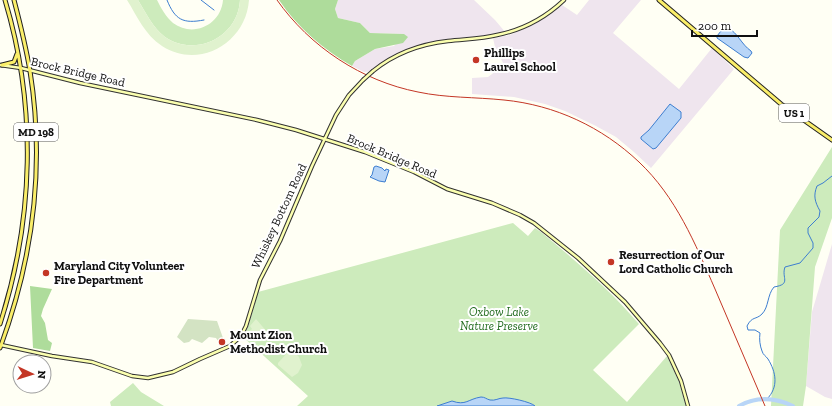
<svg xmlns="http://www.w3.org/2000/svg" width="832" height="406" font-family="'Zilla Slab',serif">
	<rect width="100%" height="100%" fill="#fffff4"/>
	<path fill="#efe5ee" d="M338,0h136l21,20 11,13 -20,4 -38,4 -42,10 -33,20 -9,1 -12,-6 3,-5 20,-12 19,-3 10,-12 -34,-1 -10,-10 -22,-5 -3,-9z
		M589,0h52l-28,33 66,56 33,-41 22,21 -83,99 -17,-16 -18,-15 -20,-11 -31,-15 -20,-7 -31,-7 -42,-3v-16l16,-1 16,-12 -9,-18 -2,-9 17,-3 23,-10 19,-12 10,-8 15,10z
		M832,244v155l-7,-2 -19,-11 6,-74z"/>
	<path fill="#cdebbc" d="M138,0h19c4,8 9,17 16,23 20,15 48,2 50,-23h17c-2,37 -44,58 -75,37 -12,-9 -19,-24 -27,-37z
		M832,147v71l-17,49 -9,119 -3,20h-32l9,-176z
		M513,223l15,13 7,-8 6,4c35,29 68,57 98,92l-46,46 34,32 40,-46 12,26 7,24h-389l11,-10 -65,-59 5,-10 10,-35z
		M133,383l8,9 23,14h-53l-1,-4z"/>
	<path fill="#aedc9b" d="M279,0h59l-3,9 3,9 22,5 10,10 34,1 4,3 -5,6 -28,6 -20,12 -3,5c-28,-16 -55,-39 -73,-66z
		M30,286l22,3 -9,20 -2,7 4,7 3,17 4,3 -2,8 -17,-3z"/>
	<path fill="#d3e3c3" d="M188,319l29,2 6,17 -5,3 -2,-3 -7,-1 -7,6 -10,-4 -3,3 -5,1 -7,-6z"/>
	<path fill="#e0f2ce" d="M127,0h11c8,13 15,28 27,37 31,21 73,0 75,-37h9c-3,43 -50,70 -87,46 -17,-11 -25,-30 -35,-46z
		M256,319l12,14 -7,6 -2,-1 -4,4 -8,-9 5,-4 -2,-3z
		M291,349l8,8 3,8 -4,8 -6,4 -14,-12v-2z"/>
	<path fill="#b8d5f7" stroke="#3d7ed0" d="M728,28c10,5 13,16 23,23l1,2 -4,5 -4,-1 -27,-19v-2l4,-5z
		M670,104l11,8v6l-25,30 -3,1 -12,-10v-2l8,-7z
		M376,166l6,2 3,3 1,-2 3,1 -4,12 -6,-1 -9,-4 2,-2 2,-8z
		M481,397c4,0 5,2 9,3 5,1 9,-2 13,-2 6,-1 28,4 32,8h-98l15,-5c14,5 16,-2 29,-4z"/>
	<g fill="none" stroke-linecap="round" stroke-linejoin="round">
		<path stroke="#3d7ed0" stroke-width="1" d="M167,0c8,20 16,24 37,20
			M201,0l13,10
			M767,399c12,-12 9,-27 1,-40 -2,-3 -5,-4 -6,-8 -2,-5 -3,-12 -2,-18l-5,-3h-7l-1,-4c5,-10 9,-6 15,-12 7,-7 5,-19 12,-27 18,-3 7,-9 11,-20l15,-4 13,-15v-5l-5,-10v-5l11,-11 1,-6c-5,-9 -7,-15 -3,-25l6,-3 9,-7"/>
		<path stroke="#b8d5f7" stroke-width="4" d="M739,406c18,-10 37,-8 54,0"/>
		<defs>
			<path id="secondary" d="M0,65l21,3 59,15 177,37 39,10 69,22 49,20 33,17 45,14 28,12 14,8 44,35 47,44 35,41 9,12 12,26 7,25
				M373,71c21,-17 48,-27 75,-30 16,-2 33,-2 49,-6 25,-5 48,-17 67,-35
				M1,345l51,11 40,6 40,14 16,2 25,-6 27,-13 30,-13 11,-10 5,-10 14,-46 20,-39 32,-75 24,-51 13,-20 14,-15"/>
			<path id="primary" d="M659,0l122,104 51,36
				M2,65l12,-3 3,-8
				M0,324c34,-106 37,-217 5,-324
				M0,348c33,-89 45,-183 30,-277 -4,-24 -10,-48 -16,-71"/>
		</defs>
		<use href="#secondary" stroke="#323232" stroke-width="4.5"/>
		<use href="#primary" stroke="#212121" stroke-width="5"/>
		<use href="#secondary" stroke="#fbffaf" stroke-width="2.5"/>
		<use href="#primary" stroke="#faee69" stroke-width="3"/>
		<path stroke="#c43625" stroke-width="1" d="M277,0c33,47 85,81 141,92 28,6 57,5 86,8 51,5 98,27 135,62 37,35 56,81 76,127 17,39 33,78 50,117"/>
		<defs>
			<path id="secondary-bridge" d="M363,80l10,-9"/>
		</defs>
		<use href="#secondary-bridge" stroke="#323232" stroke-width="4.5" stroke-linecap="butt"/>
		<use href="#secondary-bridge" stroke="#fbffaf" stroke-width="2.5"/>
	</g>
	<g fill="#c43625" stroke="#fff" stroke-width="1.5">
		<circle cx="476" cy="60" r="4"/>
		<circle cx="611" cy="262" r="4"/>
		<circle cx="46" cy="273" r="4"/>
		<circle cx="222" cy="342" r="4"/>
	</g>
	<g text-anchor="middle" stroke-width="4" stroke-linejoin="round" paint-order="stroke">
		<g fill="#fff" stroke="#585858" stroke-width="1">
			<rect x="779" y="104" width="30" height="18" rx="3"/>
			<rect x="14" y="123" width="44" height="18" rx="3"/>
		</g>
		<g font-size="11" font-weight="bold" fill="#101010">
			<text x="794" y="117">US 1</text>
			<text x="36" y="136">MD 198</text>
		</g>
		<g font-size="12" font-weight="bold" fill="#101010" stroke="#fff" text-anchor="start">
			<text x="484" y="57">Phillips<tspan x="484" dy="14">Laurel School</tspan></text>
			<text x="619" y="259">Resurrection of Our<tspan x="619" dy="14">Lord Catholic Church</tspan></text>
			<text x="54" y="270">Maryland City Volunteer<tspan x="54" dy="14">Fire Department</tspan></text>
			<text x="230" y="339">Mount Zion<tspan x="230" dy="14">Methodist Church</tspan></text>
		</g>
		<g font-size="12" fill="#101010" stroke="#fff">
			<text transform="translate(78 72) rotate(13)" y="4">Brock Bridge Road</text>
			<text transform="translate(392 156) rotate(23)" y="4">Brock Bridge Road</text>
			<text transform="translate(279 216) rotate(-65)" y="4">Whiskey Bottom Road</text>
		</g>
		<g font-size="12" font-style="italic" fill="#226b1e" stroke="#fff">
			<text x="499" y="316">Oxbow Lake<tspan x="499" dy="14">Nature Preserve</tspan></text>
		</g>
	</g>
	<g transform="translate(32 374) rotate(94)"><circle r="19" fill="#ffffff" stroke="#9f9f9f"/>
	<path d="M0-3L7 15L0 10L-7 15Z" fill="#c43625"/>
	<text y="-6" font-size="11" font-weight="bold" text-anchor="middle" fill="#101010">N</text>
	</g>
	<path d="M692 30v6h65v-6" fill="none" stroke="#101010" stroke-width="2"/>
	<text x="698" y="30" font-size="12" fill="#101010" stroke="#ffffff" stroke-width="3" paint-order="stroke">200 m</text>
</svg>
